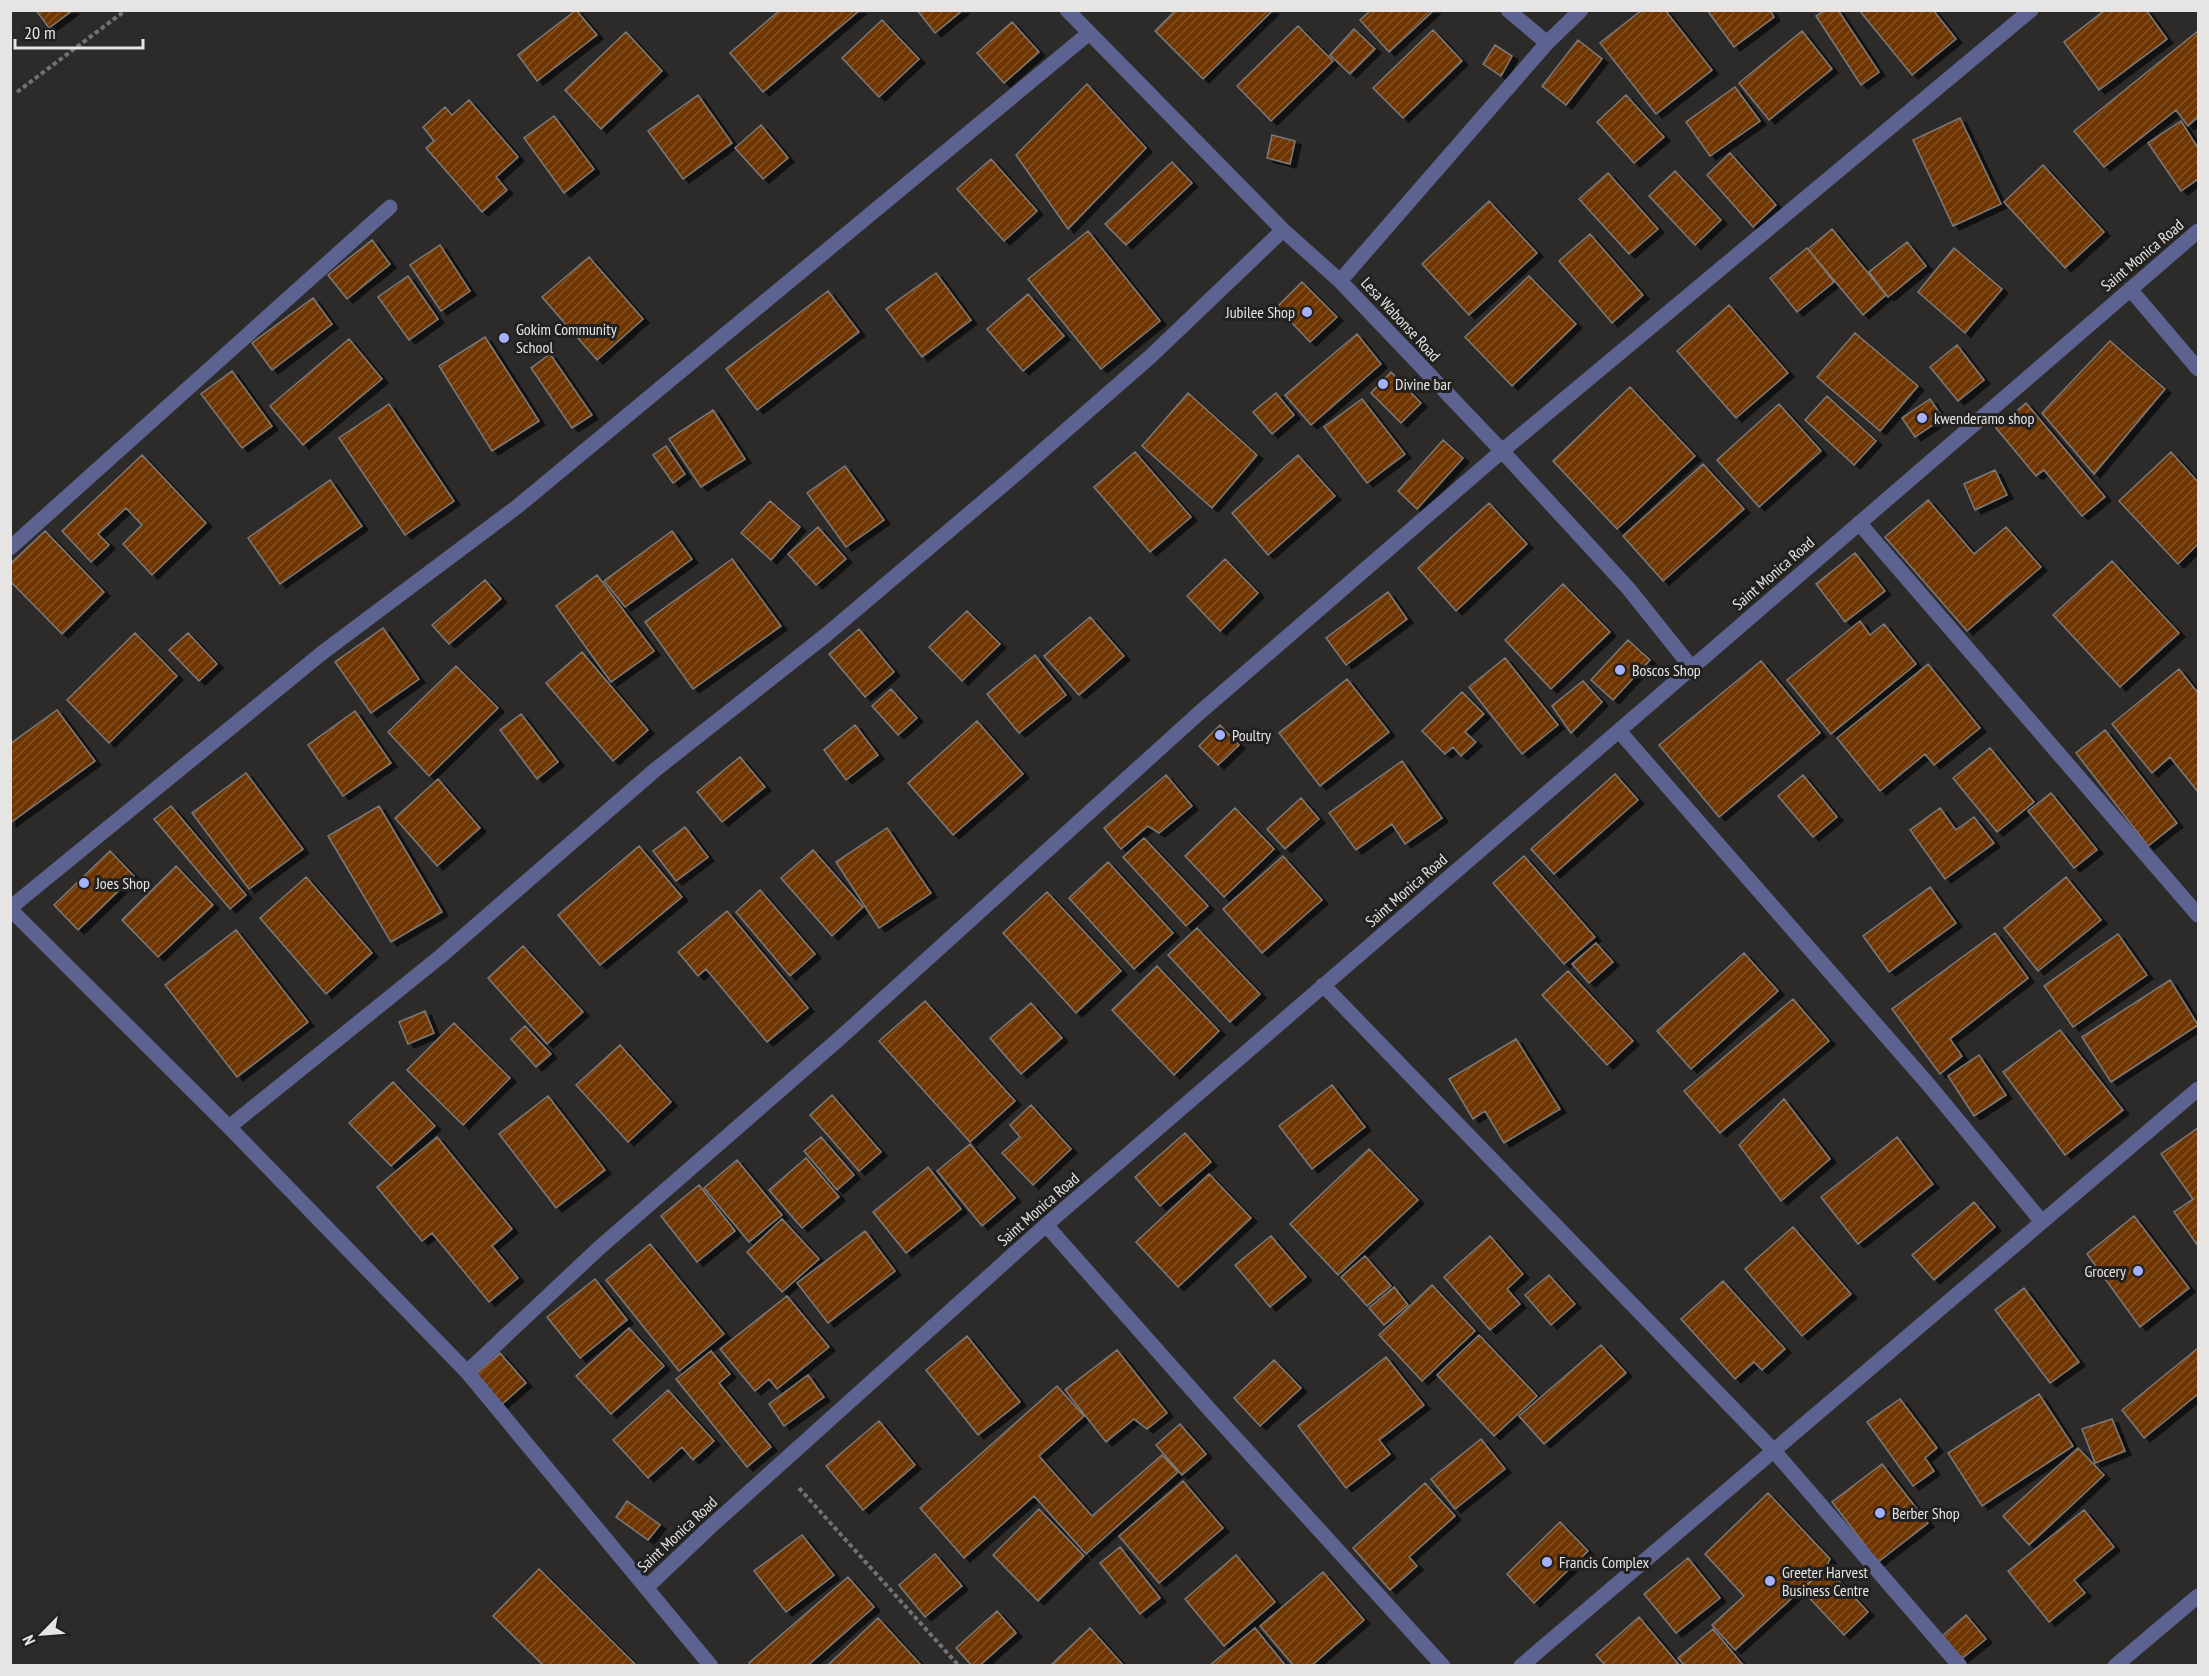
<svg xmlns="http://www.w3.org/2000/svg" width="2209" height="1676" font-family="'PT Sans Narrow',sans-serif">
	<defs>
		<pattern id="building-hatch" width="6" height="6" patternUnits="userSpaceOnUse" patternTransform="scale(1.5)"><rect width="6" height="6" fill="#6e3400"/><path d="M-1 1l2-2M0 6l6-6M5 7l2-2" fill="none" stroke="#835125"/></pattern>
		<filter id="shadow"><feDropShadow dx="6" dy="4" stdDeviation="0" flood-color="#0009"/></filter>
	</defs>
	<rect width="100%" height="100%" fill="#2d2b2a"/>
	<path fill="url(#building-hatch)" stroke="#7d7a78" stroke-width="1.5" filter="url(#shadow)" d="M36,10h37l-24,18z
		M576,10l21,25 -60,46 -19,-26z
		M780,10h80l-97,82 -33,-39z
		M917,10h46l-28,23z
		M1176,10h97l-70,69 -48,-48z
		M1371,10h63l-45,42 -29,-32z
		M1642,10h23l47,60 -56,44 -56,-71z
		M1707,10h63l4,7 -40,30z
		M1825,10h13l41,62 -18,13 -45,-69z
		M1859,10h74l23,29 -44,36z
		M2105,10h41l21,29 -68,51 -35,-48z
		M882,20l37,39 -40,38 -37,-39z
		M1012,22l27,30 -35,31 -27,-30z
		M1298,26l35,35 -62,60 -34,-35z
		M1354,29l21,20 -25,25 -20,-19z
		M1433,30l29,31 -59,57 -30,-30z
		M1802,31l30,38 -63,51 -30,-37z
		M2198,31v86l-10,9 -12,-16 -72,57 -30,-36z
		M626,32l36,39 -61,58 -36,-39z
		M1578,40l24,19 -36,46 -24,-19z
		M1495,45l17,11 -11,20 -18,-12z
		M1087,84l59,64 -78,81 -52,-74z
		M1735,87l25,34 -50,35 -24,-34z
		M698,95l34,48 -49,36 -35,-48z
		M1626,95l38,42 -30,26 -37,-41z
		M469,100l49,57 -22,20 11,13 -25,22 -56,-64 8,-7 -11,-14 22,-20 7,8z
		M554,116l40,53 -30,24 -40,-55z
		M1960,118l41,86 -48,22 -40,-86z
		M2181,121l17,27v31l-17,12 -33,-48z
		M761,125l27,33 -25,21 -28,-31z
		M1272,135l23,6 -5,23 -23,-6z
		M1730,153l46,52 -23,22 -46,-52z
		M991,159l46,52 -33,30 -47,-52z
		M1172,162l20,21 -66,62 -21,-21z
		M2043,165l61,67 -39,36 -61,-66z
		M1675,171l46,49 -26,25 -46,-49z
		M1608,173l50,56 -29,25 -50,-55z
		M1489,201l48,52 -68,62 -47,-51z
		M1832,229l54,66 -23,20 -55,-66z
		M1088,231l72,90 -59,48 -73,-90z
		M1590,234l53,61 -31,28 -53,-62z
		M372,240l18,24 -43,35 -19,-24z
		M1907,242l19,24 -38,31 -19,-25z
		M440,245l30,46 -29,20 -31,-46z
		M1807,248l27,34 -37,30 -27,-34z
		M1954,248l48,41 -37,44 -47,-41z
		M589,257l54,62 -46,41 -55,-63z
		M936,273l35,47 -49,37 -36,-48z
		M408,276l30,43 -29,21 -31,-43z
		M1529,276l47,48 -64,62 -47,-49z
		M1302,282l35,35 -27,25 -33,-35z
		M828,291l31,41 -102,78 -31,-41z
		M1028,294l36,42 -41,35 -36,-42z
		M313,298l19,26 -60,46 -20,-27z
		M1729,305l59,68 -52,45 -59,-67z
		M1855,333l63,53 -38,45 -63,-54z
		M1357,334l24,30 -70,61 -26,-30z
		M485,337l54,84 -47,30 -53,-85z
		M349,339l33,40 -79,66 -33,-39z
		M2110,341l55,48 -71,85 -52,-61z
		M1957,345l27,35 -26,21 -28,-34z
		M550,354l42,61 -20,13 -41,-60z
		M232,371l40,55 -30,22 -41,-54z
		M1391,372l30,31 -20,20 -30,-30z
		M1630,387l65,69 -78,73 -64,-68z
		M1188,393l69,62 -45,53 -70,-62z
		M1276,393l18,22 -22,19 -19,-22z
		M1827,396l49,45 -22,24 -49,-45z
		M1362,399l43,55 -38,29 -43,-56z
		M1930,399l13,19 -28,19 -13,-19z
		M2026,403l79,94 -23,19 -38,-46 -8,6 -40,-48z
		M389,404l65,97 -49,34 -66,-97z
		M1779,404l42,47 -62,56 -42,-47z
		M713,410l32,49 -44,28 -32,-48z
		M1443,440l20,18 -46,51 -19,-18z
		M666,446l19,28 -12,9 -20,-28z
		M1135,452l56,65 -41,35 -56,-65z
		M2171,452l27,30v62l-20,20 -59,-63z
		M142,455l64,68 -54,52 -29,-31 19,-19 -16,-17 -28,26 11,11 -18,17 -29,-31z
		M1298,455l37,41 -67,59 -36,-42z
		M1703,464l41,45 -81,72 -40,-45z
		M845,466l39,54 -38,27 -39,-54z
		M1995,470l12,25 -32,15 -11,-26z
		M330,480l32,46 -82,58 -32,-46z
		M1928,500l46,54 32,-27 35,40 -74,64 -82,-94z
		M770,501l30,26 -29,33 -30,-27z
		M1489,503l38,41 -71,67 -38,-43z
		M818,527l28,32 -30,26 -28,-31z
		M45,531l59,61 -42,42 -52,-53v-17z
		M672,531l20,28 -67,48 -21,-26z
		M1855,553l30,38 -40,31 -29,-38z
		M732,559l49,67 -88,63 -48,-67z
		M1225,559l33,34 -38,38 -33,-35z
		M2112,561l67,72 -59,54 -67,-72z
		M597,575l57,76 -43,31 -55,-76z
		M485,580l16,19 -52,45 -17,-19z
		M1563,584l47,48 -59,57 -46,-49z
		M1388,592l19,27 -61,46 -20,-27z
		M967,611l33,33 -38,37 -33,-34z
		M1090,617l34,39 -45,39 -35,-39z
		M1860,621l10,14 14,-11 32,40 -85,70 -44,-54z
		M383,628l36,51 -48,34 -36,-51z
		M859,629l35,43 -29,25 -36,-43z
		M135,633l42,43 -68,67 -42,-43z
		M188,633l29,31 -18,17 -30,-31z
		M1628,640l22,20 -37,40 -22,-20z
		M582,652l66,78 -35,31 -67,-78z
		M1035,655l31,40 -47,38 -32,-39z
		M1505,658l53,67 -36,29 -53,-67z
		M1761,661l59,72 -101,84 -60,-72z
		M1928,664l52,64 -46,37 -9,-11 -45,37 -43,-53z
		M456,666l42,42 -69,68 -41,-44z
		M2179,669l19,24v99l-28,-35 -18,16 -40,-49z
		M1347,679l42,53 -69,54 -41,-53z
		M1583,681l19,21 -31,31 -19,-27z
		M891,689l26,29 -19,17 -26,-29z
		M1462,692l22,22 -19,18 11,10 -15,14 -8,-9 -8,7 -23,-23z
		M57,710l38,51 -85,62v-79z
		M355,711l36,52 -48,33 -35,-51z
		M521,714l37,48 -21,17 -37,-49z
		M977,721l46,53 -70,61 -45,-52z
		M855,725l23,30 -32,25 -22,-30z
		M1220,725l19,20 -21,20 -19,-19z
		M2105,730l72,93 -29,23 -72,-93z
		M1990,748l44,54 -37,30 -44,-54z
		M740,757l25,30 -43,35 -25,-30z
		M1402,761l40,57 -37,26 -13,-20 -36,26 -27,-37z
		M246,773l57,76 -54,40 -57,-76z
		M1615,774l23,26 -84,74 -23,-25z
		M1166,775l26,31 -33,27 -11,-7 -27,23 -17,-21z
		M1803,775l34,42 -24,20 -35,-41z
		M438,779l42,49 -43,38 -42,-48z
		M2051,793l46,57 -23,18 -46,-57z
		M1301,798l18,21 -34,30 -18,-20z
		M171,806l75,89 -16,14 -76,-90z
		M379,806l63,106 -51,30 -63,-106z
		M1235,808l39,41 -50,48 -39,-41z
		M1940,808l16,22 18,-13 20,26 -49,36 -35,-49z
		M685,827l23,30 -32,24 -23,-30z
		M887,828l44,65 -52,35 -43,-66z
		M1144,838l64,68 -22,20 -63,-69z
		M639,846l43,51 -82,68 -42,-50z
		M813,850l50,57 -31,29 -51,-58z
		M110,851l24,25 -56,54 -24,-25z
		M1283,856l39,44 -60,53 -39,-44z
		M1524,856l71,81 -31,27 -71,-81z
		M1108,862l65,71 -39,36 -65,-71z
		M176,866l37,39 -55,52 -36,-37z
		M306,877l66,76 -46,41 -66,-76z
		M2066,877l35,43 -63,51 -34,-43z
		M1930,887l26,36 -67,49 -26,-36z
		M760,890l55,64 -25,22 -54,-64z
		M1047,892l74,79 -45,42 -73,-80z
		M727,911l81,97 -41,34 -61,-73 -8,7 -20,-24z
		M1197,928l63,66 -30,28 -62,-67z
		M236,930l72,92 -71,55 -72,-92z
		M1995,933l33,45 -78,61 12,17 -22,18 -48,-65z
		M2118,934l29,41 -74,52 -29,-41z
		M1596,943l17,19 -24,21 -17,-19z
		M523,946l60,66 -36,32 -59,-66z
		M1744,953l34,38 -87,78 -34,-38z
		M1157,966l62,65 -45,44 -62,-65z
		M1568,971l65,70 -26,24 -65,-70z
		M2170,980l28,45 -87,57 -29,-45z
		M1793,999l36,42 -109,92 -36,-42z
		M925,1001l90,100 -45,41 -91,-101z
		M1031,1003l31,35 -41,36 -31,-36z
		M425,1011l9,22 -26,11 -9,-22z
		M454,1023l56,55 -47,47 -56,-55z
		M525,1026l26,28 -15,13 -25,-28z
		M2060,1030l63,80 -58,45 -62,-83z
		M1516,1039l44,70 -56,34 -19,-32 -12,8 -24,-40z
		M620,1045l51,57 -43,40 -52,-57z
		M1979,1055l27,40 -32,21 -26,-40z
		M393,1082l42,44 -44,40 -42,-43z
		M1332,1085l33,42 -53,42 -33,-43z
		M832,1095l49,57 -22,19 -49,-56z
		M548,1096l57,74 -49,38 -57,-74z
		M1784,1099l46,60 -49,42 -42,-56z
		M1031,1105l40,44 -38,36 -31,-32 18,-16 -10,-12z
		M2198,1128v118l-24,-34 19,-13 -32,-45z
		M1185,1133l26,29 -51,44 -25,-29z
		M437,1137l75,92 -20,17 26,32 -29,24 -57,-69 -10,8 -45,-54z
		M821,1137l33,38 -17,15 -33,-39z
		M1897,1137l36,47 -75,60 -37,-47z
		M970,1144l45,54 -33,28 -45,-55z
		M1369,1149l49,51 -80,75 -48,-51z
		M806,1158l33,39 -37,31 -33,-38z
		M737,1160l45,55 -33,27 -45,-54z
		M928,1167l33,42 -55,44 -33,-41z
		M1209,1174l42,44 -73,69 -42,-45z
		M699,1185l36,46 -38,31 -36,-46z
		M1974,1202l21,25 -61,53 -22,-25z
		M2134,1216l55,72 -49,39 -53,-73z
		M782,1219l37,40 -37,33 -35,-40z
		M1793,1227l58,67 -49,42 -57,-67z
		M865,1231l30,40 -67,52 -31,-40z
		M1271,1236l35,41 -36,30 -35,-42z
		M1490,1236l33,38 -16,15 13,15 -30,26 -46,-53z
		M650,1244l74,90 -45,37 -73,-91z
		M1365,1256l26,30 -24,20 -26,-29z
		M1549,1275l26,29 -24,21 -26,-30z
		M595,1279l32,41 -47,38 -33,-41z
		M1723,1281l62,68 -23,21 -8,-8 -19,17 -54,-60z
		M1432,1285l43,46 -53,50 -43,-46z
		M1394,1287l14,18 -24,20 -15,-17z
		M2024,1288l55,74 -29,21 -55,-73z
		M787,1296l42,51 -52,42 -8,-10 -14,12 -35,-42z
		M629,1328l35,38 -53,48 -35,-38z
		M1479,1335l58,61 -43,40 -57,-61z
		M967,1336l53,66 -42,33 -52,-65z
		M1601,1345l25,28 -82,71 -25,-28z
		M2198,1348v46l-54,44 -22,-28z
		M1117,1350l50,63 -20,16 -13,-10 -28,23 -41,-52z
		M711,1351l19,23 -11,9 52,64 -24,20 -71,-88z
		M500,1353l26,30 -24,21 -26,-30z
		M1386,1357l38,48 -45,35 11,14 -44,34 -48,-62z
		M1274,1360l27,28 -41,38 -26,-28z
		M808,1375l16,22 -40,29 -15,-22z
		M1057,1386l27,30 -45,40 53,60 70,-61 16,17 -92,82 -52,-58 -70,62 -44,-50z
		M668,1390l46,51 -21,19 -11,-13 -34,31 -35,-38z
		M2039,1394l34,52 -91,60 -34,-53z
		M1900,1399l37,49 -12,10 9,13 -21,15 -46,-64z
		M2112,1419l13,32 -30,12 -13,-34z
		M879,1421l36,44 -52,45 -37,-44z
		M1180,1424l26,30 -24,21 -26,-30z
		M1481,1439l24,30 -50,40 -24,-30z
		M2078,1448l26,27 -75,70 -26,-29z
		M1882,1464l46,59 -50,39 -46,-60z
		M1183,1481l40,47 -64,55 -40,-47z
		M1425,1483l30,33 -46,41 8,9 -27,24 -37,-42z
		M1768,1493l62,66 -4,8 -91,83 -23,-25 32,-29 -39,-42z
		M627,1501l33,24 -12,15 -32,-23z
		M1039,1509l45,47 -46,45 -45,-46z
		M2084,1510l30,37 -40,33 11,13 -36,29 -41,-51z
		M1560,1522l28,29 -54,52 -27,-29z
		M802,1535l32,40 -48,37 -32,-41z
		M1120,1547l40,51 -20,16 -40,-51z
		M935,1554l27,32 -37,31 -26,-32z
		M1236,1555l39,47 -51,44 -39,-47z
		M1688,1558l32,40 -44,35 -32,-39z
		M1826,1567l42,45 -24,23 -42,-45z
		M539,1569l98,97h-93l-51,-50z
		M1323,1572l41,48 -53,46h-17l-34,-40z
		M848,1577l26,30 -67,59h-56l-2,-3z
		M997,1611l19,22 -37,33h-7l-16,-18z
		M1966,1615l20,24 -26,21 -19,-23z
		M1639,1617l41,49h-74l-10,-11z
		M878,1618l43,47 -94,1z
		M1090,1628l34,38h-74z
		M1255,1628l31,38h-77z
		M1713,1629l31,37h-59l-7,-8z"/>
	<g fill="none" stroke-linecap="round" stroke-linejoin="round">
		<path stroke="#747271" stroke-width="4" stroke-dasharray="4.5 3" stroke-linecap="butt" d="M17,92l109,-82
			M799,1488l160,178"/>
		<path stroke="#5d6391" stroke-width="15" d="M1067,10l216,220 57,51 162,170 126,137 64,80
			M1508,10l39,33
			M1340,281l207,-238 34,-33
			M2130,289l68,80
			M1859,523l339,392
			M10,548l380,-341
			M1619,731l309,353 114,138
			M10,908l312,-255 196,-147 570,-472
			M10,909l219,218 238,245 244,294
			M1323,985l451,466 186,215
			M229,1127l212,-171 214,-186 171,-135 190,-161 135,-118 132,-126
			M1046,1225l164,185 233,256
			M467,1372l131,-123 242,-211 358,-324 304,-263 529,-441
			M646,1588l63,-60 337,-303 1152,-994
			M1521,1666l677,-577
			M2115,1666l83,-70"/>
	</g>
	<g fill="#a6b1fc" stroke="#232120" stroke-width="2">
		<circle cx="1307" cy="312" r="6"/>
		<circle cx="504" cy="338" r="6"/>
		<circle cx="1383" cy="384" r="6"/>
		<circle cx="1922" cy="418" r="6"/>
		<circle cx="1620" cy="670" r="6"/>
		<circle cx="1220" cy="735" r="6"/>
		<circle cx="84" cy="883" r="6"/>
		<circle cx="2138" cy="1271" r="6"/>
		<circle cx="1880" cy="1513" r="6"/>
		<circle cx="1547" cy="1562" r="6"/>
		<circle cx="1770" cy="1581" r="6"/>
	</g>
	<g text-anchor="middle" stroke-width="6" stroke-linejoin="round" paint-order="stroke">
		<g font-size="16" fill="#e7e5e4" stroke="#232120">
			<text transform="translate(2142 255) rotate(-40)" y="6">Saint Monica Road</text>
			<text transform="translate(1401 319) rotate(47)" y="6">Lesa Wabonse Road</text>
			<text transform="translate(1773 573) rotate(-41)" y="6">Saint Monica Road</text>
			<text transform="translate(1406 890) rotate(-41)" y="6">Saint Monica Road</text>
			<text transform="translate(1038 1209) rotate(-41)" y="6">Saint Monica Road</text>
			<text transform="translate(677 1534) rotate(-43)" y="6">Saint Monica Road</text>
		</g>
		<g font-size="16" fill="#e7e5e4" stroke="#232120" text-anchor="start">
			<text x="1295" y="318" text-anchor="end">Jubilee Shop</text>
			<text x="516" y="335">Gokim Community<tspan x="516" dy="18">School</tspan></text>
			<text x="1395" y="390">Divine bar</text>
			<text x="1934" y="424">kwenderamo shop</text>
			<text x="1632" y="676">Boscos Shop</text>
			<text x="1232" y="741">Poultry</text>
			<text x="96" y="889">Joes Shop</text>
			<text x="2126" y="1277" text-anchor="end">Grocery</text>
			<text x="1892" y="1519">Berber Shop</text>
			<text x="1559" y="1568">Francis Complex</text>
			<text x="1782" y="1578">Greeter Harvest<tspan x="1782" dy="18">Business Centre</tspan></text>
		</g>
	</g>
	<rect width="2209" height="1676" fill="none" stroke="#e7e5e4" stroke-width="24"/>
	<g transform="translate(42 1634) rotate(245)" stroke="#232120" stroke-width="4.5" paint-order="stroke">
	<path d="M0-4.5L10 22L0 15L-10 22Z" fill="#e7e5e4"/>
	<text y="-9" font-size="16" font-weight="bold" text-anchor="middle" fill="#e7e5e4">N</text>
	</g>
	<path d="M15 39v9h128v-9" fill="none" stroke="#e7e5e4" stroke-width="3"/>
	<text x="24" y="39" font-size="18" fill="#e7e5e4" stroke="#232120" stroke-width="4.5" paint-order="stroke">20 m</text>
</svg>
